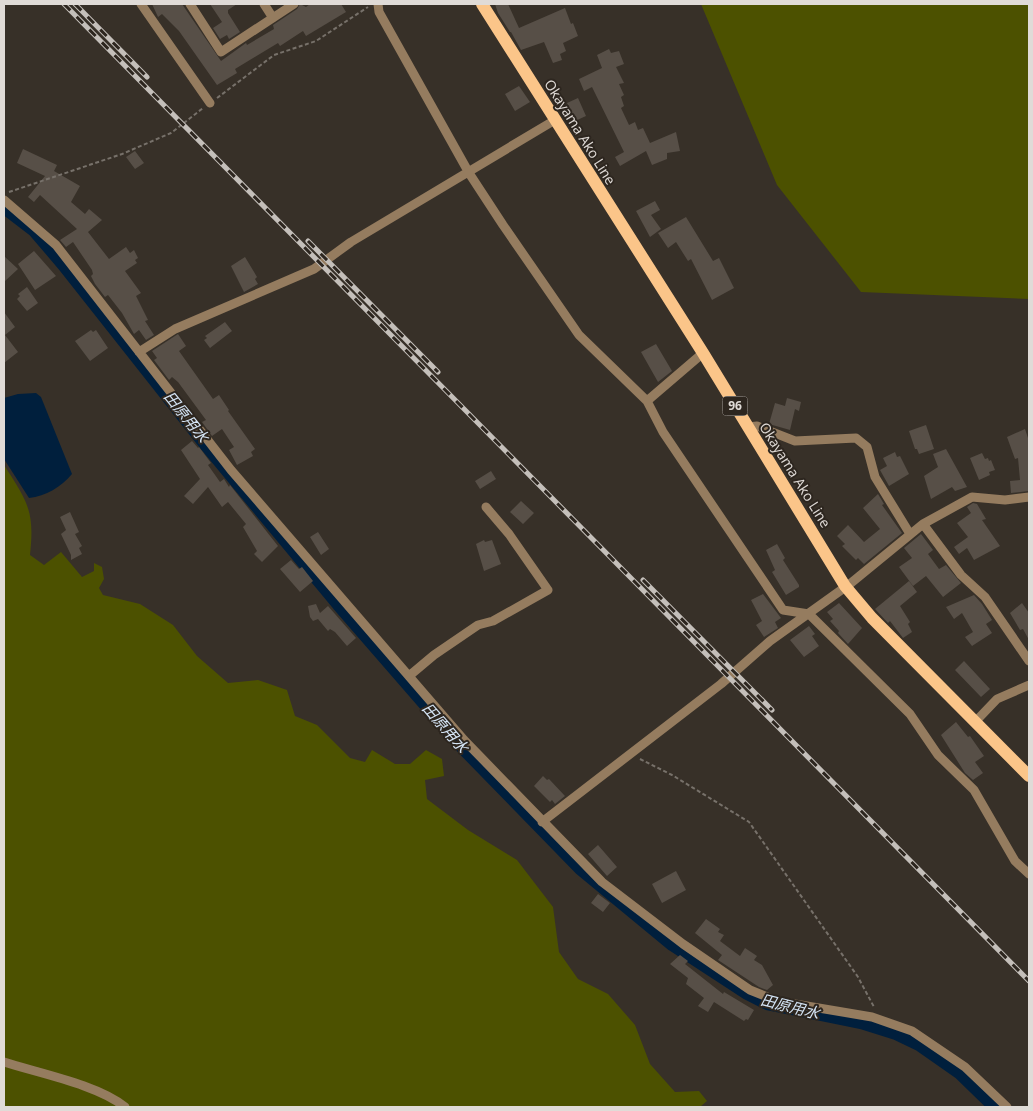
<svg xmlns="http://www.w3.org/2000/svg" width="1033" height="1111" font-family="'Open Sans','Noto Sans JP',sans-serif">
	<rect width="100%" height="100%" fill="#373028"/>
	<path fill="#4c5100" d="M701,4h328v295l-168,-7 -84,-107z
		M4,465c23,36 31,45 26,90l14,10 17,-13 21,25 12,-6v-8l8,4 2,12 -5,9 4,7 37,9 33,21 24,31 31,27 30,-3 29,10 8,26 22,9 33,33 15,4 7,-12 23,14h15l16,-14 16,9 2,17 -19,4 2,19 41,31 49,30 36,47 6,45 19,27 30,15 27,31 15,39 25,28 24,-1 8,10 -7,6h-696z"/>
	<path fill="#001f3d" d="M36,393l5,4 31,77c-11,13 -26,22 -43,24l-25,-39v-61l14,-4z"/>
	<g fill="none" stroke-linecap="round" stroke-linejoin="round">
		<path stroke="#001f3d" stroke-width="12" d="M4,208l30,23 29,34 143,181 132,159 126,145 116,119 92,76 75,49 20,10 94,19 35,11 23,11 40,28 35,34"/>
	</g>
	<path fill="#574f47" d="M152,4h30l39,57 25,-18 1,2 27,-16 -1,-4 24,-16 3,-5 6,3 4,-3h31l5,8 -40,24 -3,-5 -23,15 -2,-3 -43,26 2,4 -20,12 -38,-54 -17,-17 -4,3z
		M210,4h27l-9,6v3l12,19 -11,7 -2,-4 -7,4 -7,-11 9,-6z
		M495,4h13l11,24 46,-20 6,16 2,-1 5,13 -15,7 3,8 -6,3 2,6 -9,3 -9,-21 -23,8 -10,-18h-1l-12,-19z
		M609,49l2,4 8,-2 5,13 -8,3 8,16 -5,1 5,11 -3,2 3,9 -3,2 8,17 6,-3 3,8 5,-2 7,15 26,-11 4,19 -13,2v6l-15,6 -6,-14 -26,15 -5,-9 9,-5 -32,-65 -8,4 -5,-12 23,-11 -5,-13z
		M519,86l11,16 -15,9 -10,-17z
		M578,98l8,18 -11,5 -8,-18z
		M23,149l34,16 -3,6 26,15 -9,16 14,12 4,-5 13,11 -14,12 21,27 17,-12 4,6 4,-3 4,8 -3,2 2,3 -12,8 16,22 -5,3 12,24 -3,1 9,14 -8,5 -7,-10 -5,4 -12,-21 -14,-18 -3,2 -10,-13 -4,-8 2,-2 -1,-4 -19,-28 -7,5 -6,-7 17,-11 -37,-34 -6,7 -6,-5 17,-21 -28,-13z
		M135,151l9,12 -9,6 -9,-12z
		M655,201l5,9 -9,5 10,14 -11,8 -14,-26z
		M686,217l27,44 6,-3 15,30 -22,12 -21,-41 -3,2 -12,-19 -8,6 -10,-15z
		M34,251l22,25 -21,14 -17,-26z
		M4,256l14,13 -14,13z
		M245,257l12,20 -2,2 3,5 -14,8 -13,-26z
		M27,287l11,16 -11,8 -10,-12 3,-3 -2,-2z
		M4,312l11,15 -10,8 13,17 -14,11z
		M225,322l7,9 -22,17 -6,-8 3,-2 -2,-2z
		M91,330l2,2 3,-2 12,18 -18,13 -15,-20z
		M178,334l8,12 -7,5 34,48 6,-4 10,15 -1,1 27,38 -4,3 2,4 -16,9 -8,-15 5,-3 -12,-18 -10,7 -10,-14 4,-2 -28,-38 -6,-5 -3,3 -15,-20 3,-2 -5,-7z
		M656,344l16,27 -14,11 -17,-30z
		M787,398l14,4 -2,9 -4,-2 -5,21 -21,-6 6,-21 10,3z
		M926,425l8,24 -15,5 -2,-5h-2l-6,-18z
		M1025,429l4,12v50l-18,2 -1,-12 10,-1 -2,-22 -3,1 -8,-22z
		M192,441l6,7 1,-1 12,16 -3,2 12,17 4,-3 5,8 1,-2 48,61 -16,16 -8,-8 3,-3 -14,-24 3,-3 -18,-22 -6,5 -14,-20 -15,17 -9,-8 16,-17 -19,-29z
		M946,449l21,38 -12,4 -3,-4 -21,12 -7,-23 14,-9 -5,-13z
		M895,452l2,5 3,-1 9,18 -20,12 -9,-16 7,-4 -4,-8z
		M982,453l3,6 3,-1 1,3 2,-1 4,10 -6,2 1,3 -11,5 -9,-22z
		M491,471l5,8 -16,10 -5,-8z
		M878,494l6,10 -2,1 20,28 -38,31 -6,-6 -2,2 -14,-14 3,-2 -8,-8 11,-11 16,17 16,-13 -17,-21z
		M521,501l13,12 -11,11 -13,-12z
		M973,503l4,1 9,15 -4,1 18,26 -26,14 -7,-12 -8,6 -5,-7 14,-10 -11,-14 14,-10 -4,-6z
		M70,512l9,20 -4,2 7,12 -3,2 3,6 -11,6v-5l-10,-21 5,-4 -6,-13z
		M318,532l11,17 -8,6 -11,-18z
		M921,534l12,16 -5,4 11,15 7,-4 15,18 -18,14 -17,-21 -13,10 -14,-19 13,-9 -8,-10z
		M484,540l1,2 7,-2 9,24 -17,7 -8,-27z
		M777,544l8,14 -2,2 16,25v2l-13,8 -14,-23 3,-2 -9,-20z
		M291,560l8,9 3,-2 11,14 -13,11 -20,-23z
		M909,581l8,11 -17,14 10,16 -2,2 4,8 -9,6 -13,-17 -2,2 -13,-14z
		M763,594l18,24 -6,4 3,6 -14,9 -8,-12 6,-4 -11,-21z
		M974,595l8,9 10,16 -6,4 6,9 -20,13 -7,-9 8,-5 -11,-19 -8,6 -8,-12z
		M839,603l23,25 -14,16 -10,-11 1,-2 -9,-10 3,-2 -6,-7z
		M1022,603l7,10v27l-6,-11 -3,1 -10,-17z
		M316,604l4,9 8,-7 28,32 -9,8 -12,-14 -5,-3 -2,2 -10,-12 -5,2 -3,-4 -2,-11z
		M809,626l6,8 -3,2 7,10 -15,11 -14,-17z
		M964,661l26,28 -9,8 -26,-27z
		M956,722l12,15 2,-1 14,20 -9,6 8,11 -10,7 -8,-7 -24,-38z
		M543,776l4,4 2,-1 16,17 -10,8 -3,-4 -2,2 -16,-16z
		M598,845l19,22 -10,9 -19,-22z
		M676,871l10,19 -24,13 -10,-19z
		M598,894l12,9 -7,9 -12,-9z
		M706,919l14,10 -2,3 6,3 -4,6 20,15 5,-8 12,8 -3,4 8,5 11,20 -6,5 -8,-3 -41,-27 4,-5 -27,-22z
		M680,955l8,6 -3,3 38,30 1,-2 30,18 -6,10 -2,-1 -2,2 -30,-19 -6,10 -10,-6 6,-8 -18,-14 2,-6 -18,-14z"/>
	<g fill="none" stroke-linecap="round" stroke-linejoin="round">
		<path stroke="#77716a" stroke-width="2" stroke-dasharray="4 2.5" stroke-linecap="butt" d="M217,98l57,-43 42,-14 52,-34
			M9,192l113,-38 49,-21 32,-25
			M640,759l32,16 77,47 109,155 16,30"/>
		<path stroke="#957c5f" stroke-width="9" d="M141,4l69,99
			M190,4l31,48 73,-48
			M264,4l9,14
			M378,4l1,8 90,161 34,52 76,110 68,66 16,31 120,178 26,4 101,100 28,41 36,35 41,71 14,13
			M4,200l52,45 175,225 233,270 138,142 81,62 67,46 27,11 95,16 40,14 53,36 42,40
			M139,352l36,-23 139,-60 37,-27 204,-122
			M647,401l56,-48
			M748,427l9,-1 38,15 61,-3 11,9 8,30 35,57
			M923,524l38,51 24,22 44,64
			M409,676l25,-21 44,-30 15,-4 55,-31 -39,-56 -23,-27
			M975,722l22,-23 32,-14
			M542,822l179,-138 49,-43 81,-58 72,-59 49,-27 33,3 24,-3
			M4,1062c34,11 95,23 121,45"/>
		<path stroke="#fbc589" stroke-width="12" d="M482,4l221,349 142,233 27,32 157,158"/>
		<defs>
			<path id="rail" d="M64,4l965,977
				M75,4l72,73
				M308,241l130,131
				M643,580l129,130"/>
		</defs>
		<use href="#rail" stroke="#c4bfba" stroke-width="5"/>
		<use href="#rail" stroke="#2d261f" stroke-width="3" stroke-dasharray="9" stroke-linecap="butt"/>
	</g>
	<g text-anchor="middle" stroke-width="4" stroke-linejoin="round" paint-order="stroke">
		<rect fill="#2d261f" stroke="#aaa5a0" stroke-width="1" x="722.5" y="396.5" width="25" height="19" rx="4"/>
		<g font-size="12" font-weight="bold" fill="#e0dbd7">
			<text x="735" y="410">96</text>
		</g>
		<g font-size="14" fill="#e0dbd7" stroke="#2d261f">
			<text transform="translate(580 132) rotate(58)" y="5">Okayama Ako Line</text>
			<text transform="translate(795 475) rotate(58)" y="5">Okayama Ako Line</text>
		</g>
		<g font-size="15" font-style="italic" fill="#d5e5f6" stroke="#2d261f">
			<text transform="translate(186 417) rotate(51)" y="5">田原用水</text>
			<text transform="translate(445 728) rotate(49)" y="5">田原用水</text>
			<text transform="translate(790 1007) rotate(14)" y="5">田原用水</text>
		</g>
	</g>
	<rect width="1033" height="1111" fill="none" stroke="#e0dbd7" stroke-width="10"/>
</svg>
